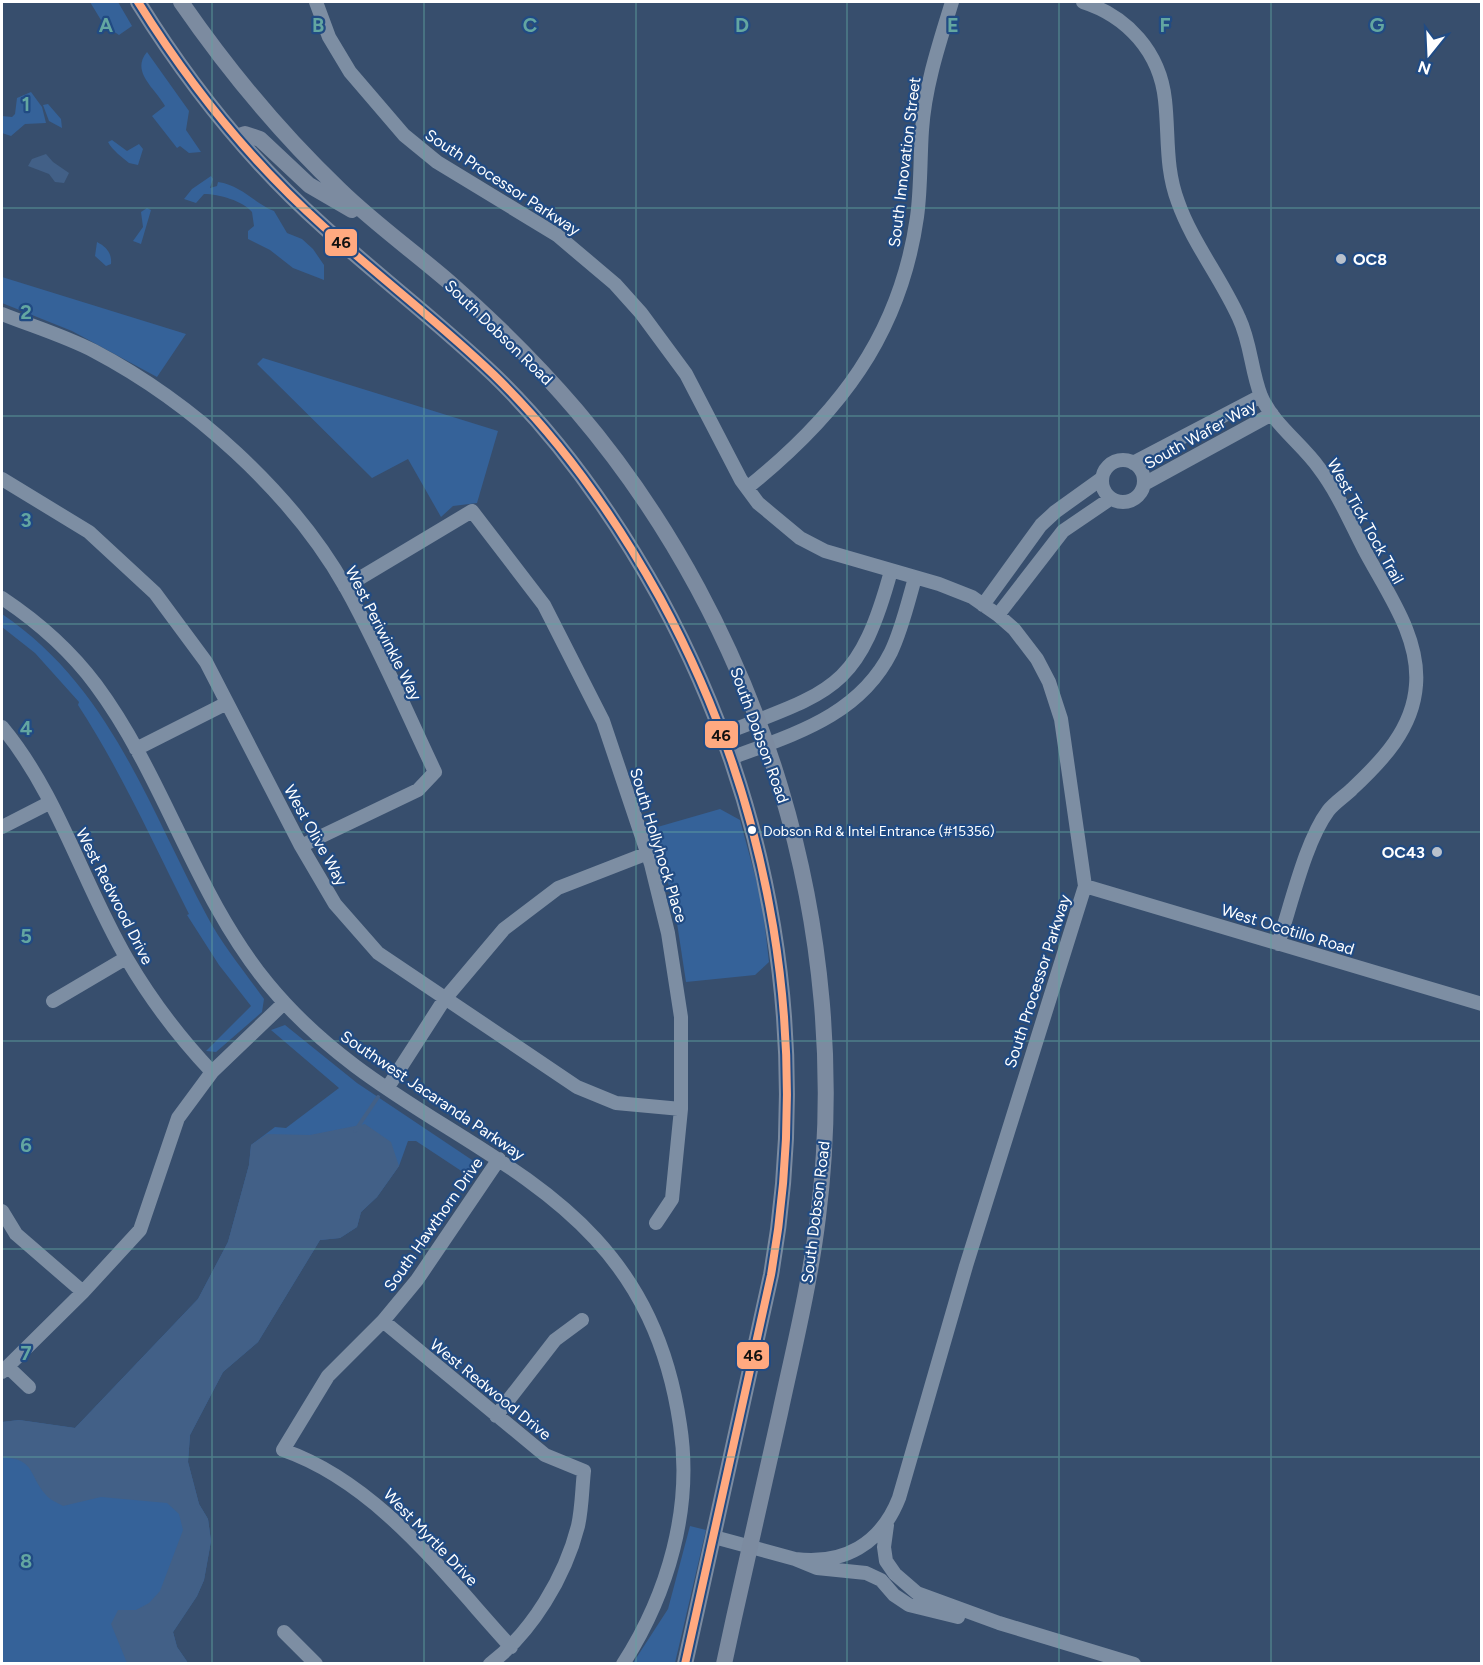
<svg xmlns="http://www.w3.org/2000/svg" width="1483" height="1665" font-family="Figtree,sans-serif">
	<rect width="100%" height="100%" fill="#374e6d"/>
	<path fill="#356299" d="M90,2h28l14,24 -13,9 -15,-10z
		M147,52l42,59 -3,19 15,22 -12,1 -9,-7 -3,2 -25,-32 13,-10c-9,-17 -35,-34 -18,-54z
		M31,92l11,15 4,16 -21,1 -14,12 -9,-3v-17l10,1 3,-3 2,-16z
		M48,104l13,15 1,9 -13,-7 -6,-16z
		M112,140l15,11 12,-7 4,5 -5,16 -9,-2c-6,-5 -17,-13 -21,-21z
		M211,176l2,3 -3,9 7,-2 1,-4c23,3 36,21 56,29l13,22 15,6 11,10 11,16v15l-31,-12 -23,-18 -22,-11v-8l6,-5 -2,-14c-9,-11 -33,-18 -48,-18l-8,9 -12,-4 8,-10z
		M147,208l4,2 -10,34 -8,-3 10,-14 -2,-15z
		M97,242c10,5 15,12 14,22l-5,2 -11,-10z
		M2,277l184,57 -29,43 -85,-46 -70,-28z
		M263,358l235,73 -21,72 -24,3 -12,11 -33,-58 -36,19 -115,-114z
		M2,614c108,73 146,192 205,302 15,29 38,56 57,83l-2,13 -46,40 -10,-1 45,-45 -32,-41 -32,-50 2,-1c-36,-71 -68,-143 -111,-209l1,-3 -44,-49 -33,-26z
		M720,809l20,11 22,81 7,61 -14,13 -69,7 -11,-72 -21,-82z
		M285,1025l72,58 118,79 1,10 -4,6 -56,-37h-8l-9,25 -22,31 -16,15 -4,15 -17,11 -20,2 -62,102 -35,30 -33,63 -2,27 11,42 9,15 3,22 -7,39 -7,16 -24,36 4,15 11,16h-186v-241l17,-2 56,8 123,-129 30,-57 21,-77 2,-20 24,-18 11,1 53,-40 -68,-58z
		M690,1526l16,4 -31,133h-42l35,-54z"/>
	<path fill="#426087" d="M46,154l7,8 16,11 -5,10 -9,-1 -6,-8 -21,-8 4,-7z
		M365,1124l26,18 8,24 -22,31 -16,15 -4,15 -17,11 -20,2 -62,102 -35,30 -33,63 -2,27 11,42 9,15 3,22 -7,39 -7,16 -24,36 4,15 11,16h-61l-16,-39 7,-14h18l13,-7 11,-12 23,-61 -4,-16 -12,-11 -66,-6 -38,9c-5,-3 -13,-6 -17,-11 -18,-20 -10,-36 -44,-38v-35l17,-2 56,8 123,-129 30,-57 21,-77 2,-20 16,-11 43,1z"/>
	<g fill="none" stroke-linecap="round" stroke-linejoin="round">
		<path stroke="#426087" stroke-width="4" d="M355,1131l23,-34"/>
		<path stroke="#7d8ea3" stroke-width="14" d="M316,2l13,35 21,35 54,63 33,27 120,73 58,49 26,29 45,61 55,106 17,23 42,35 25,13 114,33 33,13 26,18 16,14 23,30 12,23 12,37 24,167 -119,380 -67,232c-18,46 -55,67 -104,61
			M1083,2c44,14 77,50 82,98 4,35 0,68 13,102 14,40 43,76 61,116 12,25 12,53 22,78 12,28 41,48 58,72 19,25 31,54 45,81 22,42 56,87 52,136 -3,44 -34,76 -64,104 -7,7 -18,14 -24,22 -23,31 -37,95 -50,133
			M2,314c30,12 63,22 92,37 97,51 198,141 252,237 33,59 60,123 89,184l-17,18 -117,56
			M1102 481a21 21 0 1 1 42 0a21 21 0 1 1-42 0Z
			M1133,463l128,-67
			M2,479l87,53 66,61 51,69 95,184 34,58 43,49 199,134 39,16 65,6
			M1144,484l128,-70
			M747,488c91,-73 153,-152 170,-271 4,-29 3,-58 5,-87 3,-44 17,-86 30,-128
			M345,587l127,-76 72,94 59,116 48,143 17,69 13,84v92l-9,90 -16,24
			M2,598c36,24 68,52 94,87 69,93 98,209 172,299 143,174 373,174 412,441 13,83 -12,169 -57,239
			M983,605l58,-80 14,-13 46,-33
			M998,615l65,-84 47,-32
			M2,727c56,67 81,157 125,232 24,41 52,78 85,113
			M723,734c109,-43 135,-43 168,-163
			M136,749l91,-46
			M731,758c63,-24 128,-42 160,-106 11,-23 17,-50 24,-74
			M2,827l47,-24
			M1085,886l397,118
			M53,1001l73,-43
			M388,1087l56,-87 60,-71 54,-41 90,-35
			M499,1159l-82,121 -34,41 -55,55 -45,74c95,33 162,125 228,197
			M2,1211l14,23 67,58
			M383,1321l162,134 39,16c-2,18 -2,37 -6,55 -13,51 -46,106 -88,138
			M8,1367l21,20
			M2,1372l81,-80 57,-62 38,-112 34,-46 72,-69
			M496,1416l59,-76 27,-20
			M887,1525l-3,22 2,14 9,13 22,19 82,30 135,41
			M714,1537l81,22 22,9 49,5 15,7 13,15 15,10 49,12
			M284,1632l32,32"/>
		<path stroke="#7c8ba0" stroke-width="16" d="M138,2c51,82 113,160 186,225 56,51 116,96 170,148 67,65 121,142 166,223 113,208 152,444 111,677l-86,389
			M181,2c47,68 99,131 159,188 34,33 73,61 109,92 45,40 88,82 127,128 187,219 278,521 242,807 -8,66 -24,131 -38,196 -19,83 -38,167 -56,251
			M236,137l9,-3 15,5 49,46 43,25"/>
		<defs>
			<path id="bus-1" d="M138,2c51,82 113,160 186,225 56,51 116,96 170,148 67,65 121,142 166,223 113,208 152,444 111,677l-86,389"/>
		</defs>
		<use href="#bus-1" stroke="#214b83" stroke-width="12"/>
		<use href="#bus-1" stroke="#ffa980" stroke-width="8"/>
	</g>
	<path fill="none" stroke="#63a6a1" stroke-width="1.5" stroke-opacity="0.55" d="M212,2v1662M424,2v1662M636,2v1662M847,2v1662M1059,2v1662M1271,2v1662M2,208h1480M2,416h1480M2,624h1480M2,832h1480M2,1041h1480M2,1249h1480M2,1457h1480"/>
	<g fill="#b9c1cc" stroke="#214b83" stroke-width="2">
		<circle cx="1341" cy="259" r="6"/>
		<circle cx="1437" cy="852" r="6"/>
	</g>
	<circle fill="#fff" stroke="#214b83" stroke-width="2" cx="752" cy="830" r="5"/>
	<g text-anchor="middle" stroke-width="4.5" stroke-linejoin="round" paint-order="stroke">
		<g font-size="14" fill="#fff" stroke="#214b83" text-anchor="start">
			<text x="763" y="836">Dobson Rd &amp; Intel Entrance (#15356)</text>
		</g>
		<g font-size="16" fill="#fff" stroke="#214b83">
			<text transform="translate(904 162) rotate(-83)" y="6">South Innovation Street</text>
			<text transform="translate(503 182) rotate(33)" y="6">South Processor Parkway</text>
			<text transform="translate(499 332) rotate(44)" y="6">South Dobson Road</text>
			<text transform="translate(1200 434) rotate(-29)" y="6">South Wafer Way</text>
			<text transform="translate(1366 521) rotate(61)" y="6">West Tick Tock Trail</text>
			<text transform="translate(384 633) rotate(63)" y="6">West Periwinkle Way</text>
			<text transform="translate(760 735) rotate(70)" y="6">South Dobson Road</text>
			<text transform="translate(316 835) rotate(61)" y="6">West Olive Way</text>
			<text transform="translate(659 845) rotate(73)" y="6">South Hollyhock Place</text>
			<text transform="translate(115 896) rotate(63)" y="6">West Redwood Drive</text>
			<text transform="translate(1288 929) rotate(17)" y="6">West Ocotillo Road</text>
			<text transform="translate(1037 981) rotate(-72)" y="6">South Processor Parkway</text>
			<text transform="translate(433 1095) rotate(34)" y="6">Southwest Jacaranda Parkway</text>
			<text transform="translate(815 1212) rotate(-83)" y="6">South Dobson Road</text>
			<text transform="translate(433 1224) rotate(-55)" y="6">South Hawthorn Drive</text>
			<text transform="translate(491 1389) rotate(39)" y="6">West Redwood Drive</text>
			<text transform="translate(431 1537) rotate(46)" y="6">West Myrtle Drive</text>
		</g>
		<g font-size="16" font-weight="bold" fill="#fff" stroke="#214b83" text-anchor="start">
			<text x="1353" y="265">OC8</text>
			<text x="1425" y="858" text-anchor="end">OC43</text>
		</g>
	</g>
	<g font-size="20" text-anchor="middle" font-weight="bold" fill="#63a6a1" stroke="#214b83" stroke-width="4.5" stroke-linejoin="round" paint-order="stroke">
		<text x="106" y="32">A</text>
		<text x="318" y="32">B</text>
		<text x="530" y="32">C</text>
		<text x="742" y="32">D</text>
		<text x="953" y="32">E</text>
		<text x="1165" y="32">F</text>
		<text x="1377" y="32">G</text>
		<text x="26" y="111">1</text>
		<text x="26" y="319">2</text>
		<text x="26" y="527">3</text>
		<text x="26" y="735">4</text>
		<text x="26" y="943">5</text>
		<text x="26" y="1152">6</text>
		<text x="26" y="1360">7</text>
		<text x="26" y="1568">8</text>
	</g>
	<g stroke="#214b83" stroke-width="2">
		<rect x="324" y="228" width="34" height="29" rx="6" fill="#ffa980"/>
		<rect x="704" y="720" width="35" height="29" rx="6" fill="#ffa980"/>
		<rect x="736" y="1341" width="34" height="29" rx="6" fill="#ffa980"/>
	</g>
	<g font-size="16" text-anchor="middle" font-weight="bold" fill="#111">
		<text x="341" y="248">46</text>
		<text x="721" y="741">46</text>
		<text x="753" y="1361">46</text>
	</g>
	<rect width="1483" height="1665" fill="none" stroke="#ffffff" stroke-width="6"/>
	<g transform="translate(1429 54) rotate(198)" stroke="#214b83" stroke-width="4.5" paint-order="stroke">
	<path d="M0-4.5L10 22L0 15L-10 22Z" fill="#ffffff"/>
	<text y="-9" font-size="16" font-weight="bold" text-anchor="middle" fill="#ffffff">N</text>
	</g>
</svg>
